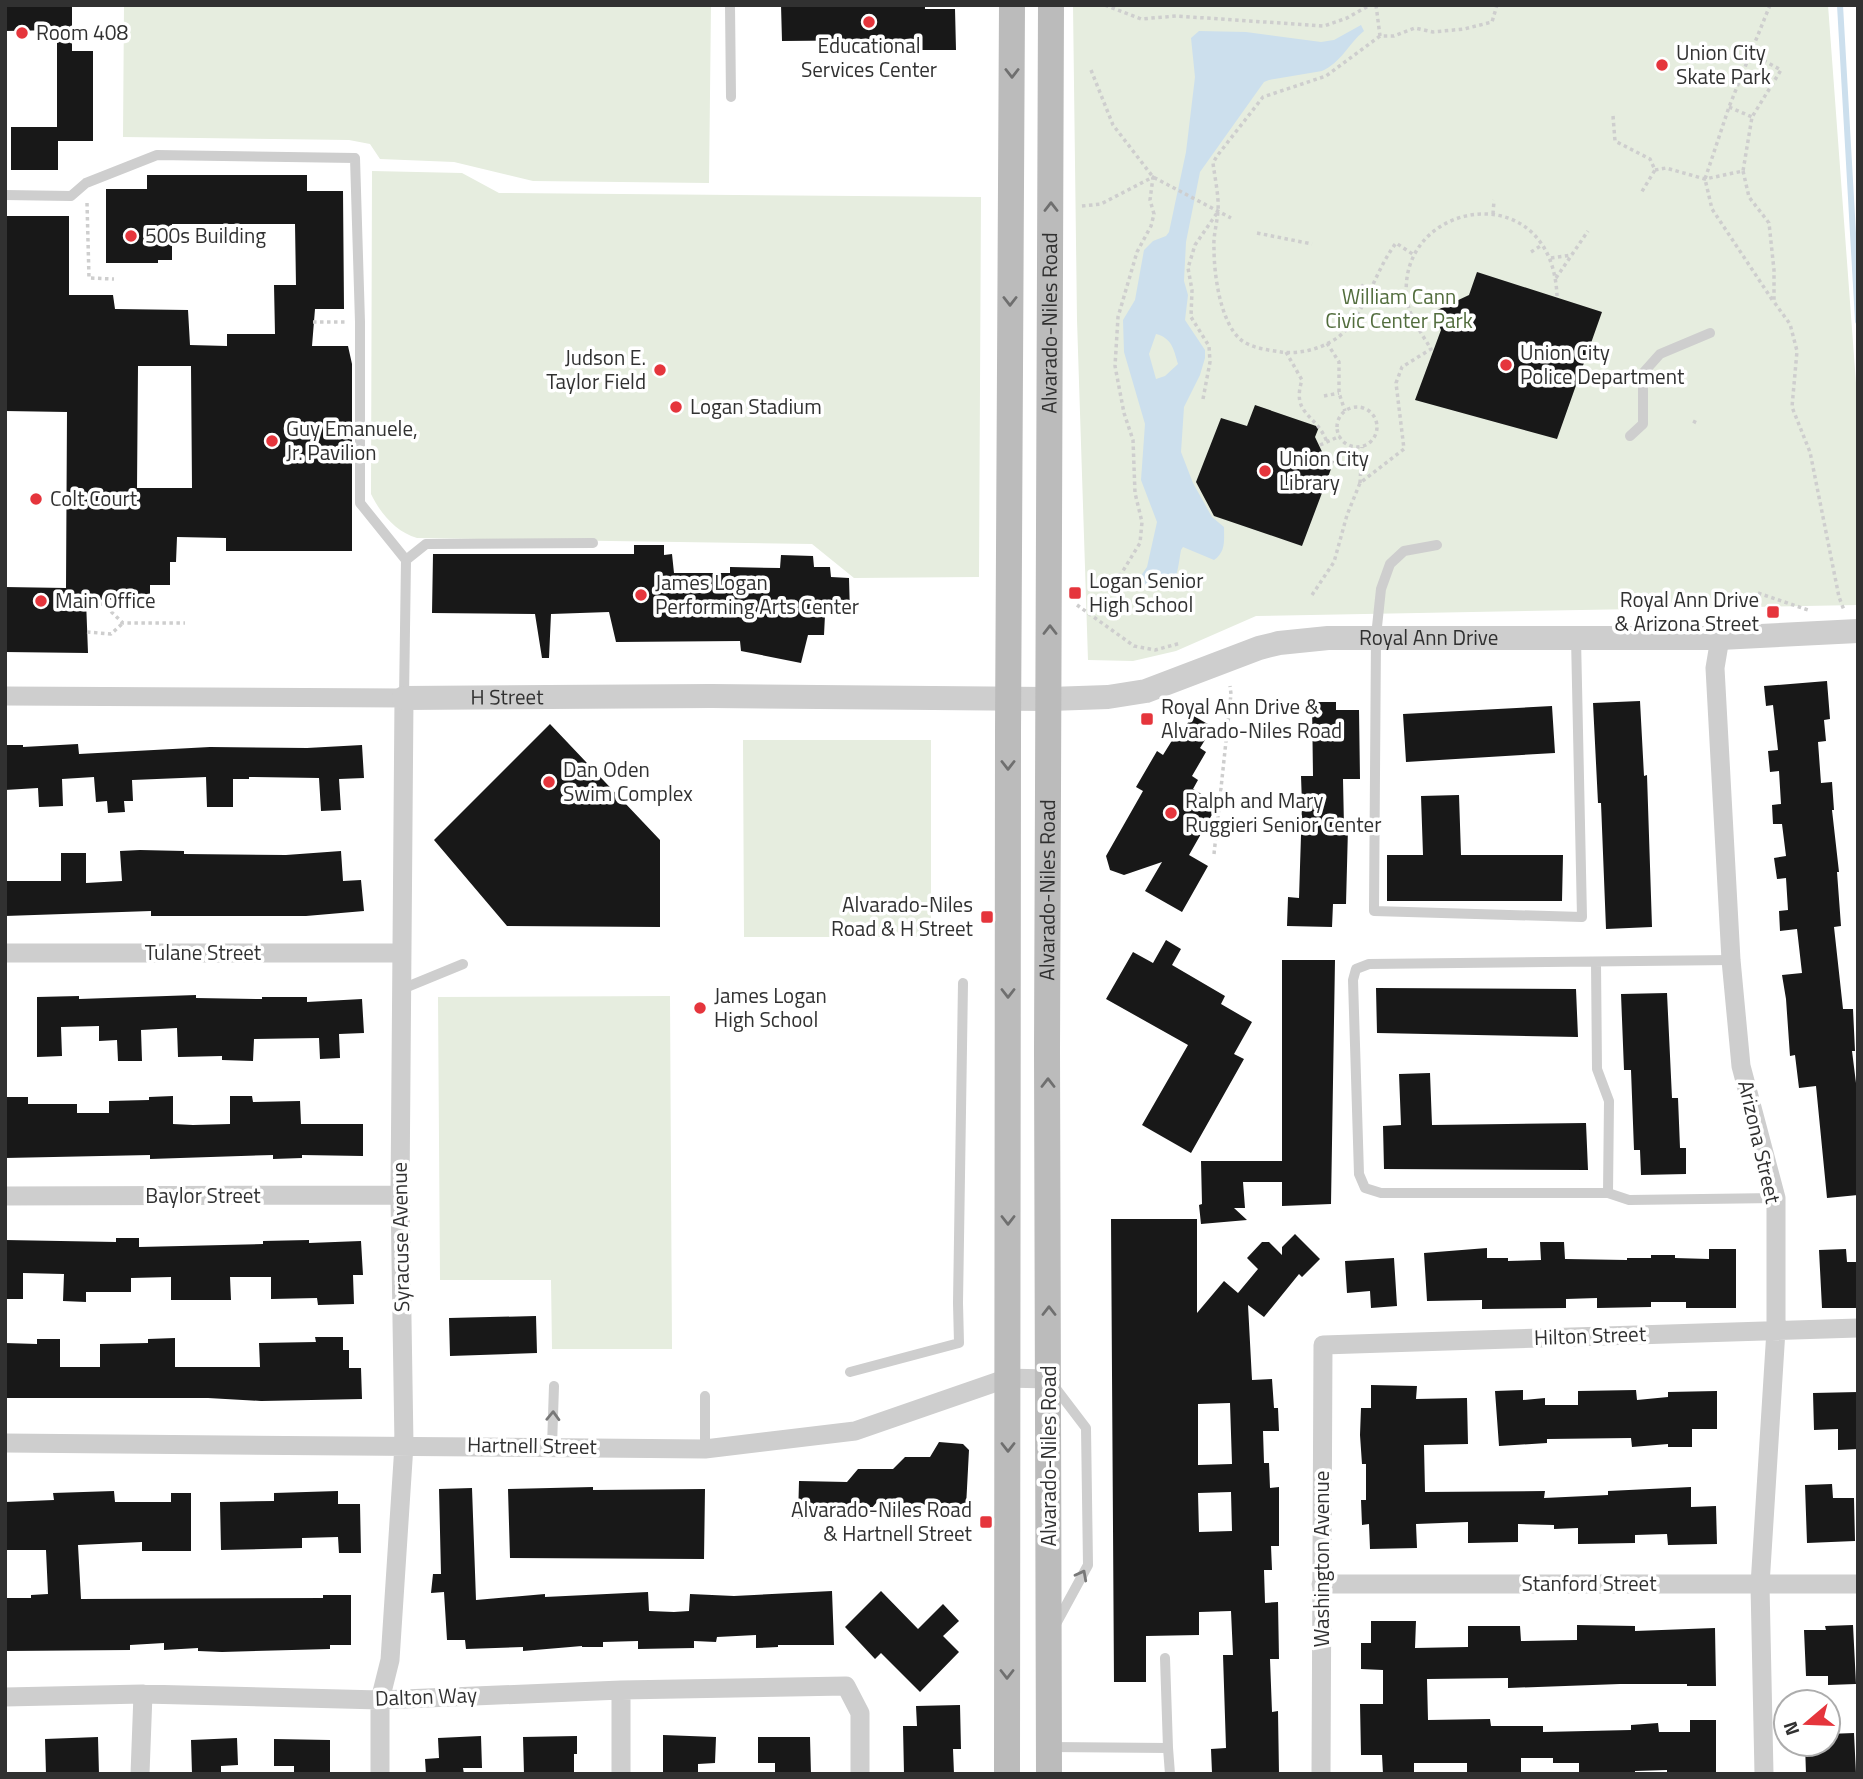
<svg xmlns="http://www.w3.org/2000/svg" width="1863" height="1779" font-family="'Titillium Web',sans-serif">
	<rect width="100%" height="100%" fill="#fff"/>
	<path fill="#e6eddf" d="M124,5h587l-2,178 -176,-2 -79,-19 -74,-3 -10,-15 -21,-4 -226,-3z
		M1073,5h755l30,405v195l-602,11 -80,35 -43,10 -45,-1 -11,-340z
		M372,171l90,2 37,20 482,4 -2,380 -125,1 -42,-34 -395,-6c-21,-6 -37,-25 -46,-44z
		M743,740h188v197h-187z
		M670,996l2,353h-120l-1,-69h-111l-2,-283z"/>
	<path fill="#ccdfed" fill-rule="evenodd" d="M1361,25l3,6c-16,13 -22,31 -42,40l-53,9 -5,2 -64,90 -14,70 -2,39 4,14 -3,25 20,30v8l-5,17 -16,32 -3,45 12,31 19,34 12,10c0,13 2,25 -10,33l-31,-13 -2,3c-5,28 -3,44 -38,34l-3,-7 7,-10 10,-45 -16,-42 4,-56 -21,-72 -1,-32 12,-20 9,-50 9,-9 13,-5 3,-4 17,-80 9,-75 -4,-39 8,-7 47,1 75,10 13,-2zM1156,334c16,4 18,16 22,30l-13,12 -9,3 -7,-25z"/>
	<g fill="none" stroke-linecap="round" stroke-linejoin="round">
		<path stroke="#ccdfed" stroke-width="6" d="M1840,5l18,316"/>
	</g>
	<path fill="#181818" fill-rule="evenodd" d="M5,5h67v46h21v90h-35v29h-47v-43h46v-97l-52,1z
		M781,5h144v4h30l1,41h-67v-10l-107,1z
		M147,175h160v16h36l1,118h-29l-3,37h36l4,18v187h-126v-13l-49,-1 -1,25h-6v23h-20v14l-64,1 2,53 -83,-1v-65l61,1 1,-176 -62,-1v-195h64v79h44l2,14 73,1 2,35 37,1v-12h48l-1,-49h22l-1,-61h-123v36h-14v3h-52v-74h41zM138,366h53l1,122h-55z
		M1477,272l125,40 -45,127 -142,-39 26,-70 -8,-18 36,-17z
		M1255,405l64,22 -4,10 10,21 9,3 -32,85 -88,-30 -18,-34 25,-64 26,8z
		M634,545h30v10l8,-1 2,19h56v-6l50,1 1,-13 32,1 1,11h16l1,10 18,1 1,36 -25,1 -1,20h-16l-7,28 -60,-12 -1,-10 -124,1 -7,-30 -58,2 -2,44h-7l-7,-44 -103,-1 1,-59h201z
		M1827,681l3,38 -6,1 2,21 -8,1 3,41 11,-1 2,28h-2l7,62h-2l4,54 -7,1 9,82h10l2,42h-3l4,32 2,-1v113l-31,3 -11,-112 -17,2 -4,-33 -5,1 -4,-57 -4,-24 20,-2 -5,-44 -17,2 -1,-20 9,-1 -2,-32 -9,1 -3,-21 12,-2 -4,-32h-9l-1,-19 9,-1 -2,-33 -9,1 -2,-21 10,-1 -5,-45 -7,1 -2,-20z
		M1640,701l4,75 3,-1 5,152 -46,2 -5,-126h-3l-5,-100z
		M1312,702h24v8h23l1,69h-17l1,48 4,1 -2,76h-13l-1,23 -45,-1 1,-29 11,1 3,-94 -1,-28h12z
		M1552,706l3,47 -149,9 -3,-48z
		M1192,715l21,12 -13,21 6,4 -14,24 6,4 -5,9 25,15 -29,51 19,11 -26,46 -37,-21 17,-29 -38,13 -14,-5 -4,-14 37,-65 -7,-4 21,-36 6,4 13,-21 4,3z
		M550,724l110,116v87l-153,-1 -73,-86z
		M78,744l1,10 131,-7 97,1 55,-3 2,33 -25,1 2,31 -20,1 -2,-33 -70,-1v2h-16v28h-26l-1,-30 -74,3 1,21h-9l1,11 -17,1 -1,-12 -11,1 -2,-25 -32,2 1,27 -24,1 -1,-19 -33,2v-45h18v2z
		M1459,795l2,60h102l-1,46h-175v-46h36l-2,-59z
		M140,850l44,1v3l102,1 55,-4 2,30 18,-1 3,31 -58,5h-155v-5l-146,5v-35h56v-28h25v30l36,-2 -2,-30z
		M1166,940l15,9 -9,16 53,31 -4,8 31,18 -18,32 10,5 -53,94 -49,-28 46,-80 -82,-46 27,-47 20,11z
		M1282,960h53l-4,244 -49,2v-24h-39l2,26h-11l13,12 -46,4 -2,-19 3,-1 -1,-43h81z
		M1376,988l200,1 2,48 -201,-4z
		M1667,993l5,105h6l2,50h6v26l-45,1 -1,-25h-6l-3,-80h-7l-3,-76z
		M196,995v3l66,1v-2h45v5l55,-3 2,34 -25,1 1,24 -20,1 -1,-21 -65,1 -1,22 -31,-1v-4l-44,1 -1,-29 -36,2 1,31h-24l-1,-21 -18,1v-15l-38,1 1,29 -25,1v-60l42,-1v3z
		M1430,1073l2,52 154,-2 2,47 -204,-1 -1,-43 18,-1 -2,-51z
		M173,1096v28l20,1 37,-1v-28h22l1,6 47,-1 1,23h62v32l-61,-1v3l-29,1v-4l-123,4v-4l-145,3 1,-61h22v7h49v9h32v-12l40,-1v-3z
		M1111,1219h86v94l27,-32 14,12 20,-24 -11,-11 15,-16h7l13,13v-8l13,-13 25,25 -18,18 -3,-3 -35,43 -16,-12 4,75 20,-1 2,29h4l1,23h-16l1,32h5l1,25 9,-1v59h-8l1,24h-8l1,33 13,-1 1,57h-9l2,53 6,-1 1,63 -67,-1 -1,-24 15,-1 -3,-93h10l-2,-44 -32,1v23l-53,1v46h-32zM1230,1403l2,61 -34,1v-61zM1231,1492l1,39 -33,1 -1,-39z
		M116,1238h23v9l124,-3v-3l46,-1v3l52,-2 2,34h-10l1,29 -36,1 -1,-7 -46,1v-22h-41l1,23h-60v-23l-40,1v14h-45v10l-23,-1 1,-27 -41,-1v26h-18v-59l111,2z
		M1540,1242h24l1,17 62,1v-2h24v-3h24v3l34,1v-10h27v59h-50v-6h-35v5l-54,1v-10l-31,1v9l-84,1v-9l-55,1 -3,-48 63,-5v10h21v3l33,-1z
		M1846,1249l1,13h11v46h-36l-3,-58z
		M1394,1258l3,48 -26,2 -1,-17 -23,2 -2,-32z
		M536,1316l1,37 -87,3 -1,-38z
		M315,1337h28v13h6v18h12l1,31 -101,2 -53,-3h-203v-55l32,1v-5h23v28h40v-23l48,-1v-4l27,-1v29h85l-1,-24 57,-1z
		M1371,1385l46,1 -1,13 51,-1 1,46 -44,1 1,47 120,-1 -1,7 64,-3v-4l83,-4v20l25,-1 1,38 -49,1 -1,-11 -32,1v8l-57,1v-16l-24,1v-4l-36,-1v18l-50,1v-21l-52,2 1,24 -47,1 -1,-25 -7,1 -1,-25h5v-36h-4l-2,-29 1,-27h10z
		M1523,1390v10l22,-2v7h33v-14l58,-1 1,10 31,-3v-5l49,-1v38h-25v18h-24v-3l-36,3 -1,-9 -84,1v4l-48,3 -4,-55z
		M1858,1392v57l-20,1v-21l-24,1 -1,-37z
		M939,1442l24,2 6,6 -3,57 -89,-5 -14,16 -65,1 1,-38 48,1 11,-13h35l12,-12h25z
		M1832,1484l1,14h21l1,43 -48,2 -2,-58z
		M593,1487v3l112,-1 -1,70 -194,-1 -2,-69z
		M472,1488l4,112 69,-6v3l103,-5 1,19 25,1 15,-1 1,-17 44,2 98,-5 2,54h-56v2l-22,1v-13l-39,2 -1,5 -22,-1v7l-56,1v-8l-35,1v5h-21v-1l-59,5v-4l-57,2 -1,-9h-18l-3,-48 -13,1 2,-19h8l-2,-85z
		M114,1491l1,11h56v-9h20v58h-49v-9l-64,3 3,54 242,-1v-3h28v50h-21v4l-108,3 -24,-1v-3l-34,2v-7l-34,2v5l-125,1v-53h26v-3l17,-1 -2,-44h-41v-48l49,-2 -1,-7z
		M338,1491v13h22l1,49h-22l-1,-16 -36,1v10l-81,2 -1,-48 54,-1v-8z
		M881,1591l37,38 25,-25 16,17 -16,15 16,16 -39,40 -39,-39 -6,6 -30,-32z
		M1371,1621h45l-1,27 53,-1v-21h52l1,15 56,-1v-15l58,1v5l80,-3 1,58h-29v-2h-67l-112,4v-10l-81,1 1,41 62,-1 1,7h52v6l88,-2v-5l27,-2 1,9h31v-12h26v54h-49v-4l-32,1v3h-56v-11h-26v-5h-32v16h-54v-11h-53v11h-31l-1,-19h-21l-1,-51h23v-34l-22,-1v-26h10z
		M1853,1625l3,59 -28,1v-9h-22l-2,-46h22l-1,-4z
		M960,1705l1,44h-8l1,25h-50l-1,-48h14l-1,-20z
		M1854,1733l2,41h-50l-1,-30h23v-10z
		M663,1735l53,2 -1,26 -17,1v10h-35z
		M481,1736l1,32h-19l1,6h-38l-1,-15 14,-1 -1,-20z
		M577,1736v18h-3v20h-50l-1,-37z
		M98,1737l1,37h-53l-1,-35z
		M758,1737h52l1,37h-36v-11h-17z
		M237,1738l1,27 -17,1v8h-29l-1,-34z
		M274,1739l56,1v34h-36v-8h-20z"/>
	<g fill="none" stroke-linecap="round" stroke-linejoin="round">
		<path stroke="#cecece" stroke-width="3.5" stroke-dasharray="3.5 3.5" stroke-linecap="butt" d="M1105,5l36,14 35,-3 148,10 23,-8 23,-13
			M1376,5l4,31h14l21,-8 18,4 31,-3 28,-7 5,-17
			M1770,5l-41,102 -24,72 7,30 61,92
			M1380,36l-54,40 -63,21 -46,59 -4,7c2,16 6,33 5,48 -1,13 -5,25 -4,38 0,25 6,72 26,90 10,9 28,11 41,13 20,3 49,-5 64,-21 23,-25 30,-60 51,-88l18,12
			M1091,70l22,55 40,52 78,41
			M1729,107l23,10
			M1613,116l2,25 35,18 5,11 -14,23
			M1655,170l11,-2 39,11 38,-8 9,-54 29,-47 -31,-17
			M1743,171l6,26 20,26 5,47v32l16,22 7,27 -5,56 18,45 29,145 5,13
			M87,203l2,75 25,1
			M1082,206l19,-2 52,-27 -3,23 4,14 -3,12 -14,26 -19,65 -3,49 9,47 9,27 2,53 7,29 -2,21 -19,31 -7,3 -23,4
			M1493,214l1,-14
			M1257,233l55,11
			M1531,252l11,-7
			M1551,258l21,-3
			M1556,278l32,-47
			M1361,285l8,6
			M313,322h34
			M1327,343l12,19v31l6,18
			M1286,352l16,28c-11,35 14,33 25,62
			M1324,396l15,-3
			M1203,399l7,-37 -1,-16 -18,-29 1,-27 -4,-22 7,-23 22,-32
			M1337 427a20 20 0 1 1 40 0a20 20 0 1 1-40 0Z
			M1693,421l4,2
			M1320,445l20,-9
			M1360,483l2,-36
			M1758,593l50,17
			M1312,595l22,-33 13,-47 13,-32 44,-34 -8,-66 6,-16 29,-18c-9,-15 -21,-31 -24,-49 -13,-99 145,-128 150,-4
			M86,604h17l20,19h62
			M1077,605l57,41 21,4 26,-7
			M87,632l24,2 12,-11
			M1214,854l17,-160 -1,-8"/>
		<path stroke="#cecece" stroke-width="10" d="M730,5l1,92
			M5,195l66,1 15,-13 71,-28 198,3 5,164v181l46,57 -2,138
			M1630,436l13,-12v-51l17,-19 50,-21
			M1437,545l-33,6 -14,13 -9,25 -5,47 -2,275 208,6 -6,-279
			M406,560l20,-16 167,-1
			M1731,960l-362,4 -13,5 -3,11 6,194 6,14 16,5h227l21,7 147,-2
			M1596,963l1,106 12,32 -1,92
			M402,989l61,-25
			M850,1372l109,-29 -1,-40 5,-320
			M1054,1386l32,42 2,137 -31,57
			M552,1446l2,-60
			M705,1449v-53
			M1050,1747l118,1 -3,-90
			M1168,1748l2,26"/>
		<path stroke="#cecece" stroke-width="19" d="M1720,638l-5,30 16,292 10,106 35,132v132l-16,255 4,189
			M5,696l399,2 -4,497 4,250 -14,215 -10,40v74
			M5,953h396
			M5,1196l395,-1
			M5,1443l700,6 150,-18 153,-53 41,1
			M1321,1584h537
			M5,1697l138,-3 237,6 241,-10 225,-4 14,27v61
			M140,1774l3,-80
			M621,1774v-84
			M1321,1774l2,-429 535,-17"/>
		<path stroke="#cecece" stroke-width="24" id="s1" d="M404,698l307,-2 339,3 58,-2 38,-6 113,-43 20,-5 49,-5h392l138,-7"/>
		<g stroke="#bbb" stroke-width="26">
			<path d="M1007,1774l1,-1042 4,-727"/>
			<path id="s2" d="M1049,1774l-2,-723 4,-1046"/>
		</g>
	</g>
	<defs><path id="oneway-chevron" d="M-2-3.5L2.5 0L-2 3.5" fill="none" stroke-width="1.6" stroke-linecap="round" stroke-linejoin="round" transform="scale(1.75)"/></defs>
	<g stroke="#6f6f6f">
		<use href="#oneway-chevron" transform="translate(1012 73) rotate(90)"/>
		<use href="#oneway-chevron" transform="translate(1051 207) rotate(-90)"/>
		<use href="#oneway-chevron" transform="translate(1010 301) rotate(90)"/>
		<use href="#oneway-chevron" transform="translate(1050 630) rotate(-90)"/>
		<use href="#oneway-chevron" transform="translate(1008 765) rotate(90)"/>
		<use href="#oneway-chevron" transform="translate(1008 993) rotate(90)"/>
		<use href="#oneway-chevron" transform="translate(1048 1083) rotate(-90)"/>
		<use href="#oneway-chevron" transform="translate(1008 1220) rotate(90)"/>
		<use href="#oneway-chevron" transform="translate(1049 1311) rotate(-90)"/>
		<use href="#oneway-chevron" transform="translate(1008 1447) rotate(90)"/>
		<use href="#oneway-chevron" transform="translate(1007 1674) rotate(90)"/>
	</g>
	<g stroke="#787878">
		<use href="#oneway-chevron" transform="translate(553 1416) rotate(-88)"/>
		<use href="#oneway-chevron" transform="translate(1082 1575) rotate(-62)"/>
	</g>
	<g fill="#e5353c" stroke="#fff" stroke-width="2.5">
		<circle cx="869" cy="22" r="7"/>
		<circle cx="22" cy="33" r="7"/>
		<circle cx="1662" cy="65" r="7"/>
		<circle cx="131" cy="236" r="7"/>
		<circle cx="1506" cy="365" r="7"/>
		<circle cx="660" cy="370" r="7"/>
		<circle cx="676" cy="407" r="7"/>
		<circle cx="272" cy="441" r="7"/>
		<circle cx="1265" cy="471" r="7"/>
		<circle cx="36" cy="499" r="7"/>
		<rect x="1068" y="586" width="14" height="14" rx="3.5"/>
		<circle cx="641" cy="595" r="7"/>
		<circle cx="41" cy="601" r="7"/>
		<rect x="1766" y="605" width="14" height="14" rx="3.5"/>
		<rect x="1140" y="712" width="14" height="14" rx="3.5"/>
		<circle cx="549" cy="782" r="7"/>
		<circle cx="1171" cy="813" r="7"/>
		<rect x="980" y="910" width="14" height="14" rx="3.5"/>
		<circle cx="700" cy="1008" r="7"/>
		<rect x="979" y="1515" width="14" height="14" rx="3.5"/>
	</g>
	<g text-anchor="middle" stroke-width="7" stroke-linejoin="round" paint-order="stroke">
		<g font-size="21" fill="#313131" stroke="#fff" text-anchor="start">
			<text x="36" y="40">Room 408</text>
			<text x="869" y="53" text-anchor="middle">Educational<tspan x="869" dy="24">Services Center</tspan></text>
			<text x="1676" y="60">Union City<tspan x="1676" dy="24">Skate Park</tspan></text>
			<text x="145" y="243">500s Building</text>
			<text x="1520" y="360">Union City<tspan x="1520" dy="24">Police Department</tspan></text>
			<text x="646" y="365" text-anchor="end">Judson E.<tspan x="646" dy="24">Taylor Field</tspan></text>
			<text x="690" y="414">Logan Stadium</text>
			<text x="286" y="436">Guy Emanuele,<tspan x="286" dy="24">Jr. Pavilion</tspan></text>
			<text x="1279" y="466">Union City<tspan x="1279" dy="24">Library</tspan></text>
			<text x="50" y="506">Colt Court</text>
			<text x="1089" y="588">Logan Senior<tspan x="1089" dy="24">High School</tspan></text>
			<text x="655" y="590">James Logan<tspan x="655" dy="24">Performing Arts Center</tspan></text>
			<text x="1759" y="607" text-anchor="end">Royal Ann Drive<tspan x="1759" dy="24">&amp; Arizona Street</tspan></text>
			<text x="55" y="608">Main Office</text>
			<text x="1161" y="714">Royal Ann Drive &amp;<tspan x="1161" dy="24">Alvarado-Niles Road</tspan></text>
			<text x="563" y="777">Dan Oden<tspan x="563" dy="24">Swim Complex</tspan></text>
			<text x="1185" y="808">Ralph and Mary<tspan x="1185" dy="24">Ruggieri Senior Center</tspan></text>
			<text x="973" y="912" text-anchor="end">Alvarado-Niles<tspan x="973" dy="24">Road &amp; H Street</tspan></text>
			<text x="714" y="1003">James Logan<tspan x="714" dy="24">High School</tspan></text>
			<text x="972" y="1517" text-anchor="end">Alvarado-Niles Road<tspan x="972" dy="24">&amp; Hartnell Street</tspan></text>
		</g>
		<g font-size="21" fill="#526d3d" stroke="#fff">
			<text x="1399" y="304">William Cann<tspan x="1399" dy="24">Civic Center Park</tspan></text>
		</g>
		<g font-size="21" fill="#313131" stroke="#fff">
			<text dy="7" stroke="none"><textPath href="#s2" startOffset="1451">Alvarado-Niles Road</textPath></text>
			<text dy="7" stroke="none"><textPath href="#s1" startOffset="1034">Royal Ann Drive</textPath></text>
			<text dy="7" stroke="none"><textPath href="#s1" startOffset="103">H Street</textPath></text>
			<text dy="7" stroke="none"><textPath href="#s2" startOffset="884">Alvarado-Niles Road</textPath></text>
			<text x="203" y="960">Tulane Street</text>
			<text transform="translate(1759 1142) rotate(77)" y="7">Arizona Street</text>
			<text x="203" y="1203">Baylor Street</text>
			<text transform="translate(401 1237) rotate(-91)" y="7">Syracuse Avenue</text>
			<text transform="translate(1590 1336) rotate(-2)" y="7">Hilton Street</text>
			<text transform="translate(532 1446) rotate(1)" y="7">Hartnell Street</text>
			<text transform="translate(1049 1456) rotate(-90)" y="7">Alvarado-Niles Road</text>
			<text transform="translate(1322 1559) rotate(-90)" y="7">Washington Avenue</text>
			<text x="1589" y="1591">Stanford Street</text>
			<text transform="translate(426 1697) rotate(-2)" y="7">Dalton Way</text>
		</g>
	</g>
	<rect width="1863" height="1779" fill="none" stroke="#313131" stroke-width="14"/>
	<g transform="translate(1807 1723) rotate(251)"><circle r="33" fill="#ffffff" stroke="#adadad" stroke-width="2"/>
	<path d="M0-5L12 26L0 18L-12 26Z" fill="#e5353c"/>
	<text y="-10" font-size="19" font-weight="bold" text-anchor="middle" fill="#313131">N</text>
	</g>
</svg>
